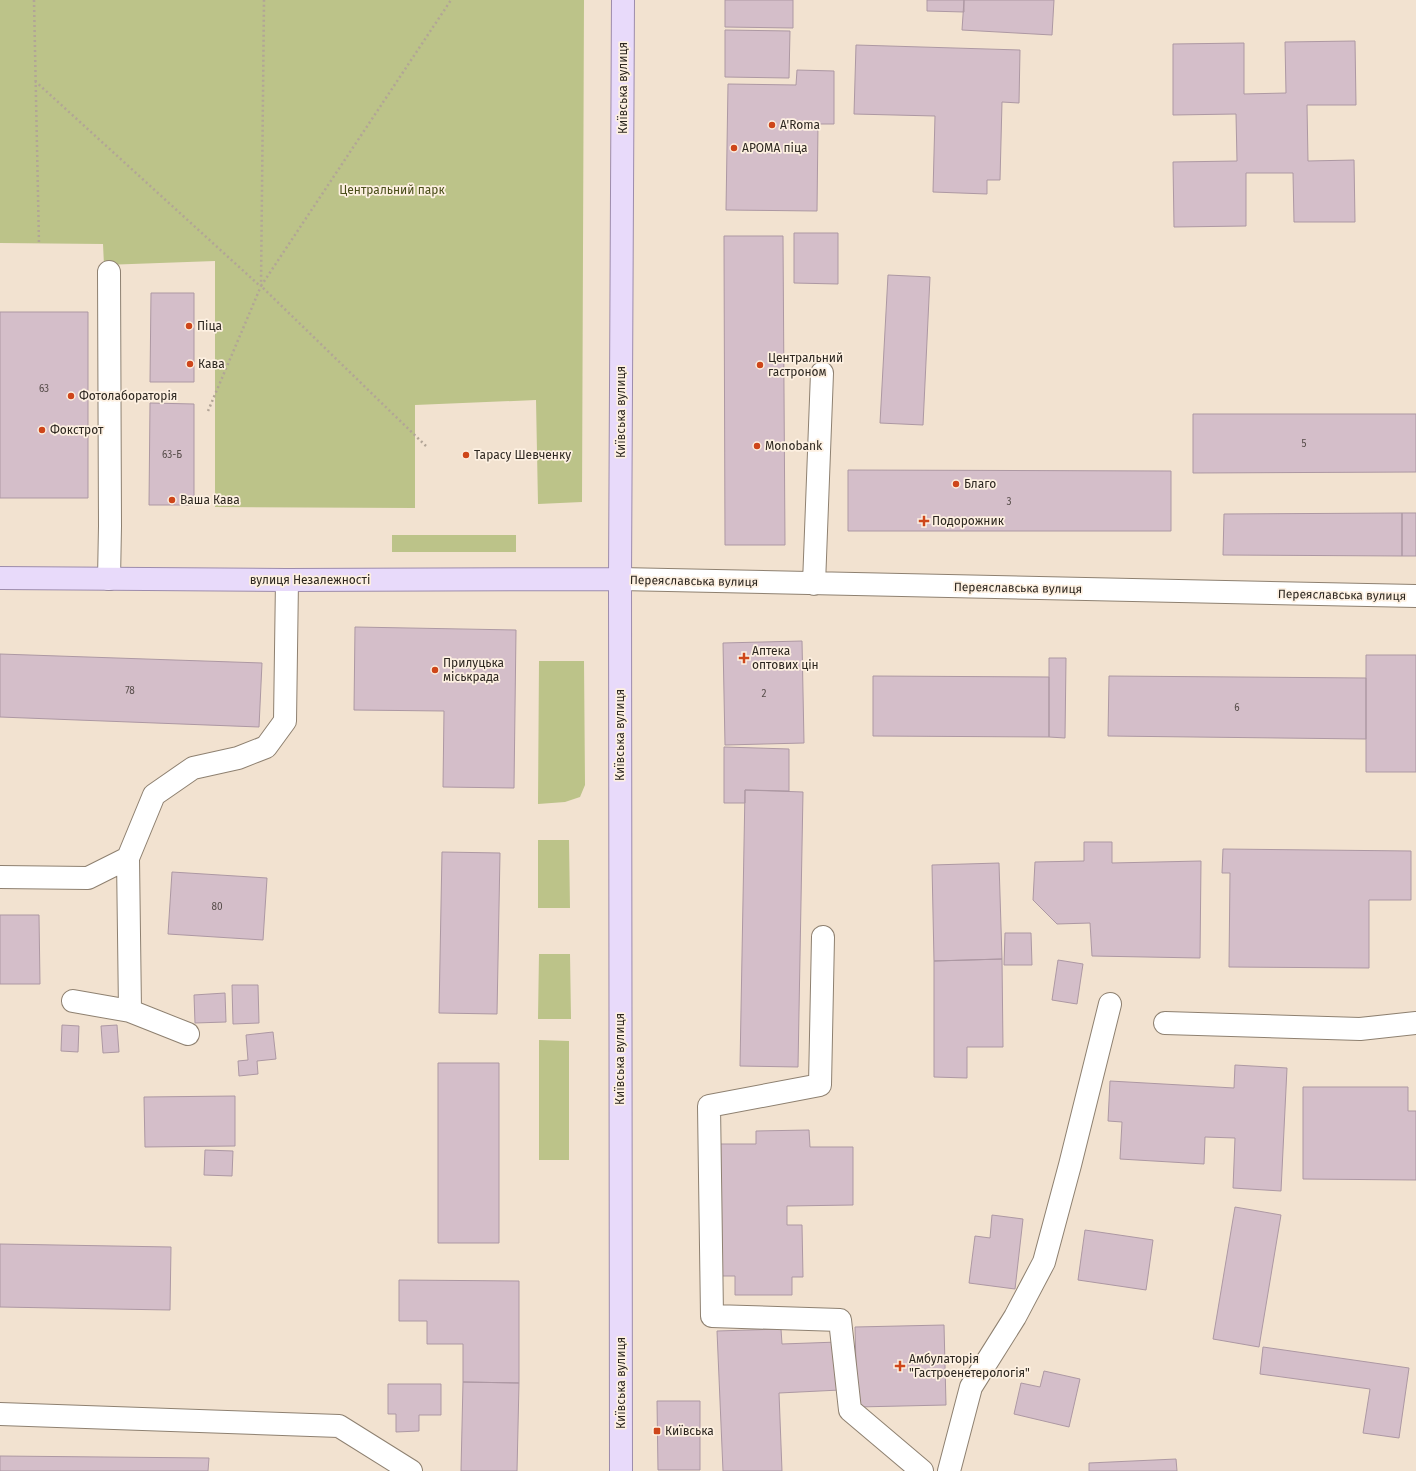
<svg xmlns="http://www.w3.org/2000/svg" width="1416" height="1471" font-family="'Fira Sans',sans-serif">
	<rect width="100%" height="100%" fill="#f2e2d0"/>
	<path fill="#bcc389" d="M0,0h584l-2,502 -44,2 -2,-104 -121,5v103l-200,-1v-246l-111,4 -1,-21 -103,-1z
		M392,535h124v17h-124z
		M539,661h45l1,124 -5,12 -15,5 -27,2z
		M538,840h31l1,68h-32z
		M539,954h31l1,65h-33z
		M539,1040l30,1v119h-30z"/>
	<path fill="#d4bec9" stroke="#ad98a3" d="M725,0h68v28l-68,-1z
		M927,0h37v12l-37,-1z
		M964,0h90l-2,35 -90,-5z
		M725,30l65,1 -1,47 -64,-1z
		M1355,41l1,64h-49l1,56 46,-1 1,62h-61l-1,-49h-47v53l-72,1 -1,-65 64,-1 -1,-47 -63,1v-71l71,-1v51l42,-1 -1,-51z
		M856,45l164,5 -1,53 -17,-1 -2,78h-13v14l-54,-2 2,-76 -81,-2z
		M797,70l37,1v53h-16l-1,87 -91,-1 2,-126 68,1z
		M794,233h44v51l-44,-1z
		M724,236h59l2,309h-60z
		M888,275l42,2 -7,148 -43,-2z
		M151,293h43v89h-44z
		M0,312h88v186h-88z
		M150,403l44,1v101h-45z
		M1193,414h223v58l-223,1z
		M848,470l323,1v60h-323z
		M1402,513v43l-179,-1 1,-41z
		M1402,513h14v43h-14z
		M355,627l161,3 -2,158 -71,-1 1,-76 -90,-1z
		M802,641l2,102 -79,2 -2,-102z
		M0,654l262,9 -3,64 -259,-10z
		M1366,655h50v117h-50z
		M1049,658h17l-1,80 -16,-1z
		M873,676l176,1v60l-176,-1z
		M1109,676l257,2v61l-258,-3z
		M724,747l65,2v42l-44,-1v13h-21z
		M745,790l58,2 -5,275 -58,-1z
		M1084,842h28v21l89,-2 -1,97 -108,-2 -2,-33 -33,1 -24,-24 2,-38 49,-1z
		M1223,849l188,2v49h-42v68l-140,-1 1,-94h-8z
		M442,852l58,1 -3,161 -58,-1z
		M999,863l3,96 -68,2 -2,-96z
		M172,872l95,6 -4,62 -95,-6z
		M0,915h39l1,69h-40z
		M1005,933h26l1,32h-28z
		M1002,959l1,88h-36v31l-33,-1v-116z
		M1058,960l25,4 -6,40 -25,-4z
		M232,985h26l1,38 -26,1z
		M225,993l1,29 -31,1 -1,-28z
		M62,1025l17,1 -1,26 -17,-1z
		M117,1025l2,27 -16,1 -2,-27z
		M273,1032l3,27 -19,2 1,13 -19,2 -1,-15 10,-1 -2,-25z
		M438,1063h61v180h-61z
		M1235,1065l52,3 -6,123 -48,-3 2,-50 -30,-1 -1,27 -84,-5 2,-37 -14,-1 2,-40 124,7z
		M1303,1087h105v24h8v69l-113,-1z
		M235,1096v50l-90,1 -1,-50z
		M809,1130l1,17h43v58l-66,1v19h15l1,52h-11v18h-57v-19h-17l-2,-132h40v-13z
		M205,1150l28,1 -1,25 -28,-1z
		M1235,1207l46,8 -22,132 -46,-8z
		M992,1215l31,4 -8,70 -46,-6 6,-47 15,2z
		M1085,1230l68,10 -7,50 -68,-10z
		M0,1244l171,3 -1,63 -170,-3z
		M399,1280l120,1v102l-56,-1v-38h-36v-23h-28z
		M944,1325l2,80 -89,2 -2,-80z
		M781,1329l1,15 56,-2 2,48 -61,3 3,78h-59l-6,-140z
		M1263,1347l146,21 -10,70 -36,-5 7,-44 -110,-15z
		M1044,1371l36,8 -11,48 -55,-13 7,-31 19,4z
		M463,1382l56,1 -2,88h-56z
		M388,1384h53v31h-22v16l-23,1v-18h-8z
		M657,1401h43v69h-42z
		M0,1456l209,2 -1,13h-208z
		M1176,1459l1,12h-88v-8z"/>
	<g fill="none" stroke-linecap="round" stroke-linejoin="round">
		<defs>
			<path id="minor" d="M109,272l1,254 -1,53
				M620,579l796,17
				M814,584l8,-211
				M0,877l88,1 40,-20
				M823,937l-3,148 -111,21 3,210 128,4 10,90 72,61
				M73,1001l57,10 58,23
				M130,1011l-2,-153 26,-63 39,-27 45,-10 28,-11 19,-26 2,-141
				M1165,1023l195,6 56,-6
				M0,1414l339,12 72,45
				M949,1471l22,-84 44,-70 29,-55 26,-97 40,-161"/>
			<path id="major" d="M0,578l287,2 333,-1
				M621,1471l-1,-892 3,-579"/>
		</defs>
		<use href="#minor" stroke="#8e8070" stroke-width="24"/>
		<use href="#major" stroke="#9d8cac" stroke-width="24"/>
		<path stroke="#b2a597" stroke-width="2.5" stroke-dasharray="2 3" stroke-linecap="butt" d="M34,0l5,244
			M35,81l225,205
			M208,411l53,-125 3,-286
			M426,446l-165,-160 190,-286"/>
		<use href="#minor" stroke="#fff" stroke-width="22"/>
		<use href="#major" stroke="#e8dafa" stroke-width="22"/>
	</g>
	<g fill="#ce461a" stroke="#fdf0e1" stroke-width="1.5">
		<circle cx="772" cy="125" r="4"/>
		<circle cx="734" cy="148" r="4"/>
		<circle cx="189" cy="326" r="4"/>
		<circle cx="190" cy="364" r="4"/>
		<circle cx="760" cy="365" r="4"/>
		<circle cx="71" cy="396" r="4"/>
		<circle cx="42" cy="430" r="4"/>
		<circle cx="757" cy="446" r="4"/>
		<circle cx="466" cy="455" r="4"/>
		<circle cx="956" cy="484" r="4"/>
		<circle cx="172" cy="500" r="4"/>
		<path d="M922 515h4v4h4v4h-4v4h-4v-4h-4v-4h4z"/>
		<path d="M742 652h4v4h4v4h-4v4h-4v-4h-4v-4h4z"/>
		<circle cx="435" cy="670" r="4"/>
		<path d="M898 1360h4v4h4v4h-4v4h-4v-4h-4v-4h4z"/>
		<rect x="653" y="1427" width="8" height="8" rx="2"/>
	</g>
	<g text-anchor="middle" stroke-width="3.5" stroke-linejoin="round" paint-order="stroke">
		<g font-size="10" fill="#574d4a">
			<text x="44" y="392">63</text>
			<text x="1304" y="447">5</text>
			<text x="172" y="458">63-Б</text>
			<text x="1009" y="505">3</text>
			<text x="130" y="694">78</text>
			<text x="764" y="697">2</text>
			<text x="1237" y="711">6</text>
			<text x="217" y="910">80</text>
		</g>
		<g font-size="12" fill="#2d2720" stroke="#fdf0e1">
			<text transform="translate(623 88) rotate(-90)" y="4">Київська вулиця</text>
			<text transform="translate(621 412) rotate(-90)" y="4">Київська вулиця</text>
			<text x="310" y="584">вулиця Незалежності</text>
			<text transform="translate(694 581) rotate(1)" y="4">Переяславська вулиця</text>
			<text transform="translate(1018 588) rotate(1)" y="4">Переяславська вулиця</text>
			<text transform="translate(1342 595) rotate(1)" y="4">Переяславська вулиця</text>
			<text transform="translate(620 735) rotate(-90)" y="4">Київська вулиця</text>
			<text transform="translate(620 1059) rotate(-90)" y="4">Київська вулиця</text>
			<text transform="translate(621 1383) rotate(-90)" y="4">Київська вулиця</text>
		</g>
		<g font-size="12" fill="#2d2720" stroke="#fdf0e1" text-anchor="start">
			<text x="780" y="129">A'Roma</text>
			<text x="742" y="152">АРОМА піца</text>
			<text x="197" y="330">Піца</text>
			<text x="768" y="362">Центральний<tspan x="768" dy="14">гастроном</tspan></text>
			<text x="198" y="368">Кава</text>
			<text x="79" y="400">Фотолабораторія</text>
			<text x="50" y="434">Фокстрот</text>
			<text x="765" y="450">Monobank</text>
			<text x="474" y="459">Тарасу Шевченку</text>
			<text x="964" y="488">Благо</text>
			<text x="180" y="504">Ваша Кава</text>
			<text x="932" y="525">Подорожник</text>
			<text x="752" y="655">Аптека<tspan x="752" dy="14">оптових цін</tspan></text>
			<text x="443" y="667">Прилуцька<tspan x="443" dy="14">міськрада</tspan></text>
			<text x="909" y="1363">Амбулаторія<tspan x="909" dy="14">"Гастроенетерологія"</tspan></text>
			<text x="665" y="1435">Київська</text>
		</g>
		<g font-size="12" fill="#4a4e1a" stroke="#fdf0e1">
			<text x="392" y="194">Центральний парк</text>
		</g>
	</g>
</svg>
